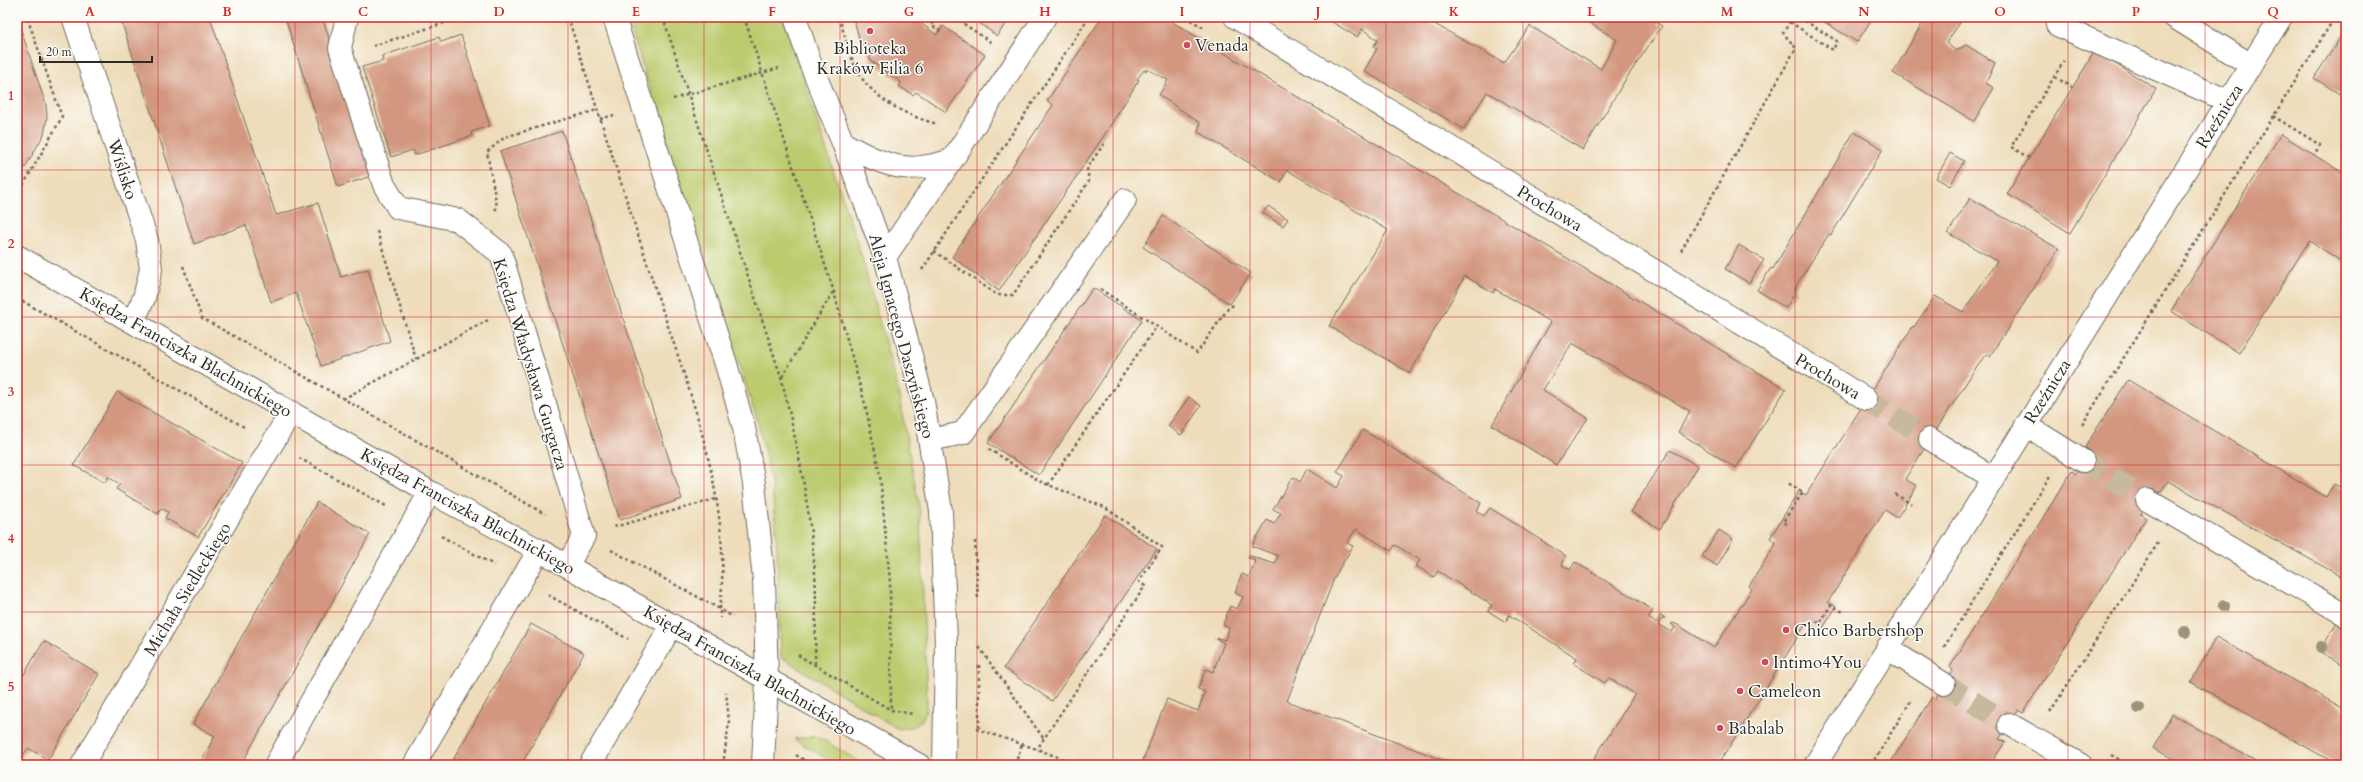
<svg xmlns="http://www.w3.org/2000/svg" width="2363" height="782" font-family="Cardo,serif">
	<rect width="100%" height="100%" fill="#fdfcf7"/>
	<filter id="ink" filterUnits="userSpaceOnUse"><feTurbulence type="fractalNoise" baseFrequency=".025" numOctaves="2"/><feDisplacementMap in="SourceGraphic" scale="8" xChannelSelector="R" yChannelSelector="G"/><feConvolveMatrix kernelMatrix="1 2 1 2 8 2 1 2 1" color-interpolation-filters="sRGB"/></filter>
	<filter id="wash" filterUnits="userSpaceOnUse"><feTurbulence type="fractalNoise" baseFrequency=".012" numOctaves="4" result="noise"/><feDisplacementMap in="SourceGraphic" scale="16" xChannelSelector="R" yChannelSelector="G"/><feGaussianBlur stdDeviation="0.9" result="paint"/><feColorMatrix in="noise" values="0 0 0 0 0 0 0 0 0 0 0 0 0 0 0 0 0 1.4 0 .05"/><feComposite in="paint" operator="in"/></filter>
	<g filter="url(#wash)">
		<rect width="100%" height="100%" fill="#eedcba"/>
		<path fill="#bbcb6d" stroke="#737b4c" d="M627,17h156l79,241 35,127 23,127 7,192c-2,19 -11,24 -29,25l-117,-72 -5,-127 -5,-49 -13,-58z
			M814,736l8,3 43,26h-28l-43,-26z"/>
		<g id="blocks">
			<path fill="#d3977f" d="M120,17h90l66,198 42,-12 23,74 27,-8 22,72 -69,25 -25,-73 -25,9 -25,-77 -52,19z
				M285,17h37l52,158 -36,12z
				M853,17h67l3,8 14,10 6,-9 42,29 -39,57 -30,-20 -3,3 -14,-9 2,-4 -30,-21 -7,-17h-3z
				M971,17h39l-13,19z
				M1102,17h62l622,372 -50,79 -58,-36 12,-21 -118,-68 -29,47 45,28 -32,47 -64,-40 59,-103 -56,-33 -2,4 -28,-17 -55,97 -81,-47 59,-96 -101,-60 -6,12 -83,-50 2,-9 -41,-28 9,-15 -21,-11 -1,2 -2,-1 -7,9 2,1 -36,57 -104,154 -47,-34 101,-152 -6,-4z
				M1324,17h98l82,46 26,-37 71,43 16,-29 -37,-23h68l14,9 -38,56 -41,68 -96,-58 -23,37 -100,-58 13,-22 -4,-2 5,-7 -16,-11 -5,8z
				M1816,17h57l-16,25z
				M1926,17h38l-18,26 10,8 10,-6 29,18 -9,20 8,5 -20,33 -81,-48z
				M17,18l29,87 1,13 -3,16 -27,48z
				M2346,29v69l-32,-20z
				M461,35l29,91 -19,6 1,4 -57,19 -2,-5 -22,7 -29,-90 21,-6 -1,-5 57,-19 2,5z
				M2095,51l61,38 -86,144 -63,-39z
				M562,131l120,368 -62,21 -120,-369z
				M1854,132l29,17 -52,86 -2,-1 -32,50 -2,6 1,1 -10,17 -29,-18 14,-22 2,1z
				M2281,134l65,41v89l-37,-23 -70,112 -68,-42z
				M1950,153l14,8 -14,25 -14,-8z
				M1970,198l89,51 -69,107 -4,-2 -9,12 -72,113 12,7 -20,32 -12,-8 -57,92 8,5 -15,24 -14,-9 -89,143h-128l45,-71 -26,-16 -4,5 -31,-19 3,-6 -68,-43 -3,7 -18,-11 4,-6 -54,-34 -4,6 -18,-11 4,-6 -25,-15 -4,6 -35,-22 -9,14 6,3 -18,30 -48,125 169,64h-315l26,-66 31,12 7,-19 -7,-3 8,-20 7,3 11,-29 -7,-4 1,-1 7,2 4,-12 -6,-3 7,-19 7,3 6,-12 -8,-4 5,-15 2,-4 7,3 5,-13 1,-4 -7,-2 1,-2 26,8 3,-8 -26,-10 15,-26 7,4 7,-11 -8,-4 20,-32 7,5 7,-13 30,19 7,-12 -7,-4 26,-42 118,73 -4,9 7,4 6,-8 76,48 -4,9 8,5 5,-8 78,48 -5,8 8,5 5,-8 4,3h-3l-4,6 14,8 3,-5 -4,-3 2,-1 5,2 36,23 38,-59 -3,-3 27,-43 -6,-5 29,-47 7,4 107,-169 1,1 21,-31 28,16 34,-51 -49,-28z
				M1268,206l20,13 -5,7 -20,-13z
				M1163,216l88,57 -21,31 -87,-57z
				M1739,245l25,15 -15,23 -24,-14z
				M1093,288l49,32 -103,155 -51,-32z
				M2128,380l198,117 8,-13 12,6v89l-178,-98 -8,12 -7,-4 -13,25 6,4 -123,195 -5,-3 -19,29 6,3 -15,23h-101l43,-68 3,2 18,-29 -3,-3 122,-196 4,3 14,-23 -5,-4z
				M117,392l125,71 -44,74 -33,-19 3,-6 -7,-4 -3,6 -42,-25 4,-5 -12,-7 -3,6 -31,-18z
				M1189,397l12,9 -20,29 -13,-9z
				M1670,450l28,16 -38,63 -29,-17z
				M317,502l53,32 -129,231h-42l16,-29 -22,-12z
				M1105,515l52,34 -105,152 -48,-33z
				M1719,530l14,9 -16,27 -15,-10z
				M2338,620l8,5v41l-26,-14z
				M531,624l53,29 -63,112h-71z
				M2216,637l130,73v55h-8l-147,-83z
				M44,641l55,33 -51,86 -20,-12 -11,17v-79z
				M2172,714l82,46 -3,5h-67l-31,-17z"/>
		</g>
	</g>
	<g filter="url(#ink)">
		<use href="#blocks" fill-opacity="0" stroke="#6f695d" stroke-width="1"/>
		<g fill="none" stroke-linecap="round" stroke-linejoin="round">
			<path stroke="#c7b99d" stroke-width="22" stroke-dasharray="22 11" stroke-linecap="butt" d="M1866,399l64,40
				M2083,461l64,39
				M1944,684l65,40"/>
			<defs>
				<path id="minor" d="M73,17l74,223 4,29 -7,29 -11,23
					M347,17l-7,31 44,137 14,23 60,12 43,34 83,282 -17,30
					M614,17l112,347 18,64 10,56 10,96 3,99 -4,86
					M795,17l14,43 34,83 42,114 38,144 18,110 5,133 -2,121
					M1235,17l631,382
					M2174,17l77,48
					M2057,25l171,76
					M843,143c23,13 51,28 78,24 11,-1 21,-4 31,-7
					M17,256l413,236 109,58 380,215
					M885,257l67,-97 93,-143
					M2026,425l57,36
					M1930,439l63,39
					M930,440l33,-7 162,-233
					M2147,500l199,115
					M1887,648l57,36
					M2009,724l72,41
					M82,765l209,-353
					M284,765l-7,-3 153,-270
					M414,765l125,-215
					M590,765l82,-140
					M1815,765l466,-748"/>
			</defs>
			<use href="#minor" stroke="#6f695d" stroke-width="24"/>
			<path stroke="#6f695d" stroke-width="2.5" stroke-dasharray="3 3" stroke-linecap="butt" d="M568,17c28,90 58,180 87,271 34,102 78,211 65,321l13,8
				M663,17l118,360c16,65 29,130 34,197 2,30 0,61 0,91
				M744,17l90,275 31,112 15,71 10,107 1,128
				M839,17c5,16 9,32 15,47 13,32 53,53 84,60
				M936,17l-5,8 9,6
				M954,17l38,26
				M1185,17l21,12
				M1790,22l43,28 4,-9 -38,-24
				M373,46l90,-29
				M838,51l11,-3
				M2055,77l17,10
				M673,99l106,-31
				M2273,116l47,29 -6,10
				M600,119l14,-4
				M2029,158l-18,-11 53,-86
				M17,196l45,-79 -35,-100
				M495,210l2,-3 -10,-55 18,-15 92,-27
				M377,231l39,128
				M934,251l63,44h16l76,-114 -2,-13 19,-27
				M1681,251l115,-203 -13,-15 10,-16
				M183,266l19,52 343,196
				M922,270l167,-253
				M1100,289l97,64 32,-46 5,-2
				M17,298l229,130
				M782,377l51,-85
				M343,399l145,-79
				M2082,425l253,-408
				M989,449l52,33 63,25 58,40 -23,35 6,4 -108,163
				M299,458l87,48
				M1048,485l108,-158
				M1895,494l16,10
				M1787,524l-4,-2 20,-30 -15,-9
				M614,527l102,-28
				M441,536l53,29
				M975,541l3,59
				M611,550l109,59v9
				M548,595l80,44
				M1816,621l4,2 11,-18 12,7
				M979,647l65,92
				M1944,647l106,-171
				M798,655l93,55 22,4
				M979,665v65
				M2050,712l108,-169
				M976,729l61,20 41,16
				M796,755l16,10
				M2111,755l18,10
				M723,765l6,-43 -3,-30
				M1015,765l7,-21
				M1871,765l41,-66"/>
			<use href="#minor" stroke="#fff" stroke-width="22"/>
		</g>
		<g fill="#9a9576">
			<circle cx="2224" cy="606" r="6"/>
			<circle cx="2185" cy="632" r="6"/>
			<circle cx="2321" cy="647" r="6"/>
			<circle cx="2139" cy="708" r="6"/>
		</g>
	</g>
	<path fill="none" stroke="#d62828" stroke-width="1" stroke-opacity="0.55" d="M158,17v748M295,17v748M431,17v748M568,17v748M704,17v748M840,17v748M977,17v748M1113,17v748M1250,17v748M1386,17v748M1523,17v748M1659,17v748M1795,17v748M1932,17v748M2068,17v748M2205,17v748M17,170h2329M17,317h2329M17,465h2329M17,612h2329"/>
	<g fill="#d1495b" stroke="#fdfcf7" stroke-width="1.5">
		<circle cx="870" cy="31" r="4"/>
		<circle cx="1187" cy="45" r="4"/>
		<circle cx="1786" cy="630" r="4"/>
		<circle cx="1765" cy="662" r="4"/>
		<circle cx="1740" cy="691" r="4"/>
		<circle cx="1720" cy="728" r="4"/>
	</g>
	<g text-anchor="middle" stroke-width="3" stroke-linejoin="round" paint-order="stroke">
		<g font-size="17" fill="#2b2b2b" stroke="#fdfcf7" text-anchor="start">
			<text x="1195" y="51">Venada</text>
			<text x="870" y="54" text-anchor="middle">Biblioteka<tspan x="870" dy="20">Kraków Filia 6</tspan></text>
			<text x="1794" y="636">Chico Barbershop</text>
			<text x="1773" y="668">Intimo4You</text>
			<text x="1748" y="697">Cameleon</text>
			<text x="1728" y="734">Babalab</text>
		</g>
		<g font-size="17" fill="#2b2b2b" stroke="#fdfcf7">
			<text transform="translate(2219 116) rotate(-58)" y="6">Rzeźnicza</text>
			<text transform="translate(123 169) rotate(72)" y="6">Wiślisko</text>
			<text transform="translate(1550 208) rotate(31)" y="6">Prochowa</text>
			<text transform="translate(902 336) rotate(75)" y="6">Aleja Ignacego Daszyńskiego</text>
			<text transform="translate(186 352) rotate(30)" y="6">Księdza Franciszka Blachnickiego</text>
			<text transform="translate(531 364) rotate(73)" y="6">Księdza Władysława Gurgacza</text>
			<text transform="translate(1828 376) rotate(31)" y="6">Prochowa</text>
			<text transform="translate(2047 391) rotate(-58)" y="6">Rzeźnicza</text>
			<text transform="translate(468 511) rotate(29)" y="6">Księdza Franciszka Blachnickiego</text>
			<text transform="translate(187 589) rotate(-59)" y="6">Michała Siedleckiego</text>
			<text transform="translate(750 670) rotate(30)" y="6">Księdza Franciszka Blachnickiego</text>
		</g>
	</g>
	<rect width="2363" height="782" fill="none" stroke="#fdfcf7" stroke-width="44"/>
	<path d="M40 56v6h112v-6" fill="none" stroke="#2b2b2b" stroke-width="2"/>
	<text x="46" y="56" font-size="12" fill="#2b2b2b" stroke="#fdfcf7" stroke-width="3" paint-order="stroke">20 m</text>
	<rect x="22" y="22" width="2319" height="738" fill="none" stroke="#d62828" stroke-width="1.5"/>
	<g font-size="13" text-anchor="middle" font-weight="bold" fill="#d62828">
		<text x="90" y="16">A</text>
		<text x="227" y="16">B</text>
		<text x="363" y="16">C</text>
		<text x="499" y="16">D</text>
		<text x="636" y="16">E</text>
		<text x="772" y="16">F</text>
		<text x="909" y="16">G</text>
		<text x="1045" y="16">H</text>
		<text x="1182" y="16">I</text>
		<text x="1318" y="16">J</text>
		<text x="1454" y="16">K</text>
		<text x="1591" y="16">L</text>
		<text x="1727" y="16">M</text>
		<text x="1864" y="16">N</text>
		<text x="2000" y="16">O</text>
		<text x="2136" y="16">P</text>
		<text x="2273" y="16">Q</text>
		<text x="11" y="100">1</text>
		<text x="11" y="248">2</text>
		<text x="11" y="396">3</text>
		<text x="11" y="543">4</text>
		<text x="11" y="691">5</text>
	</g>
</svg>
